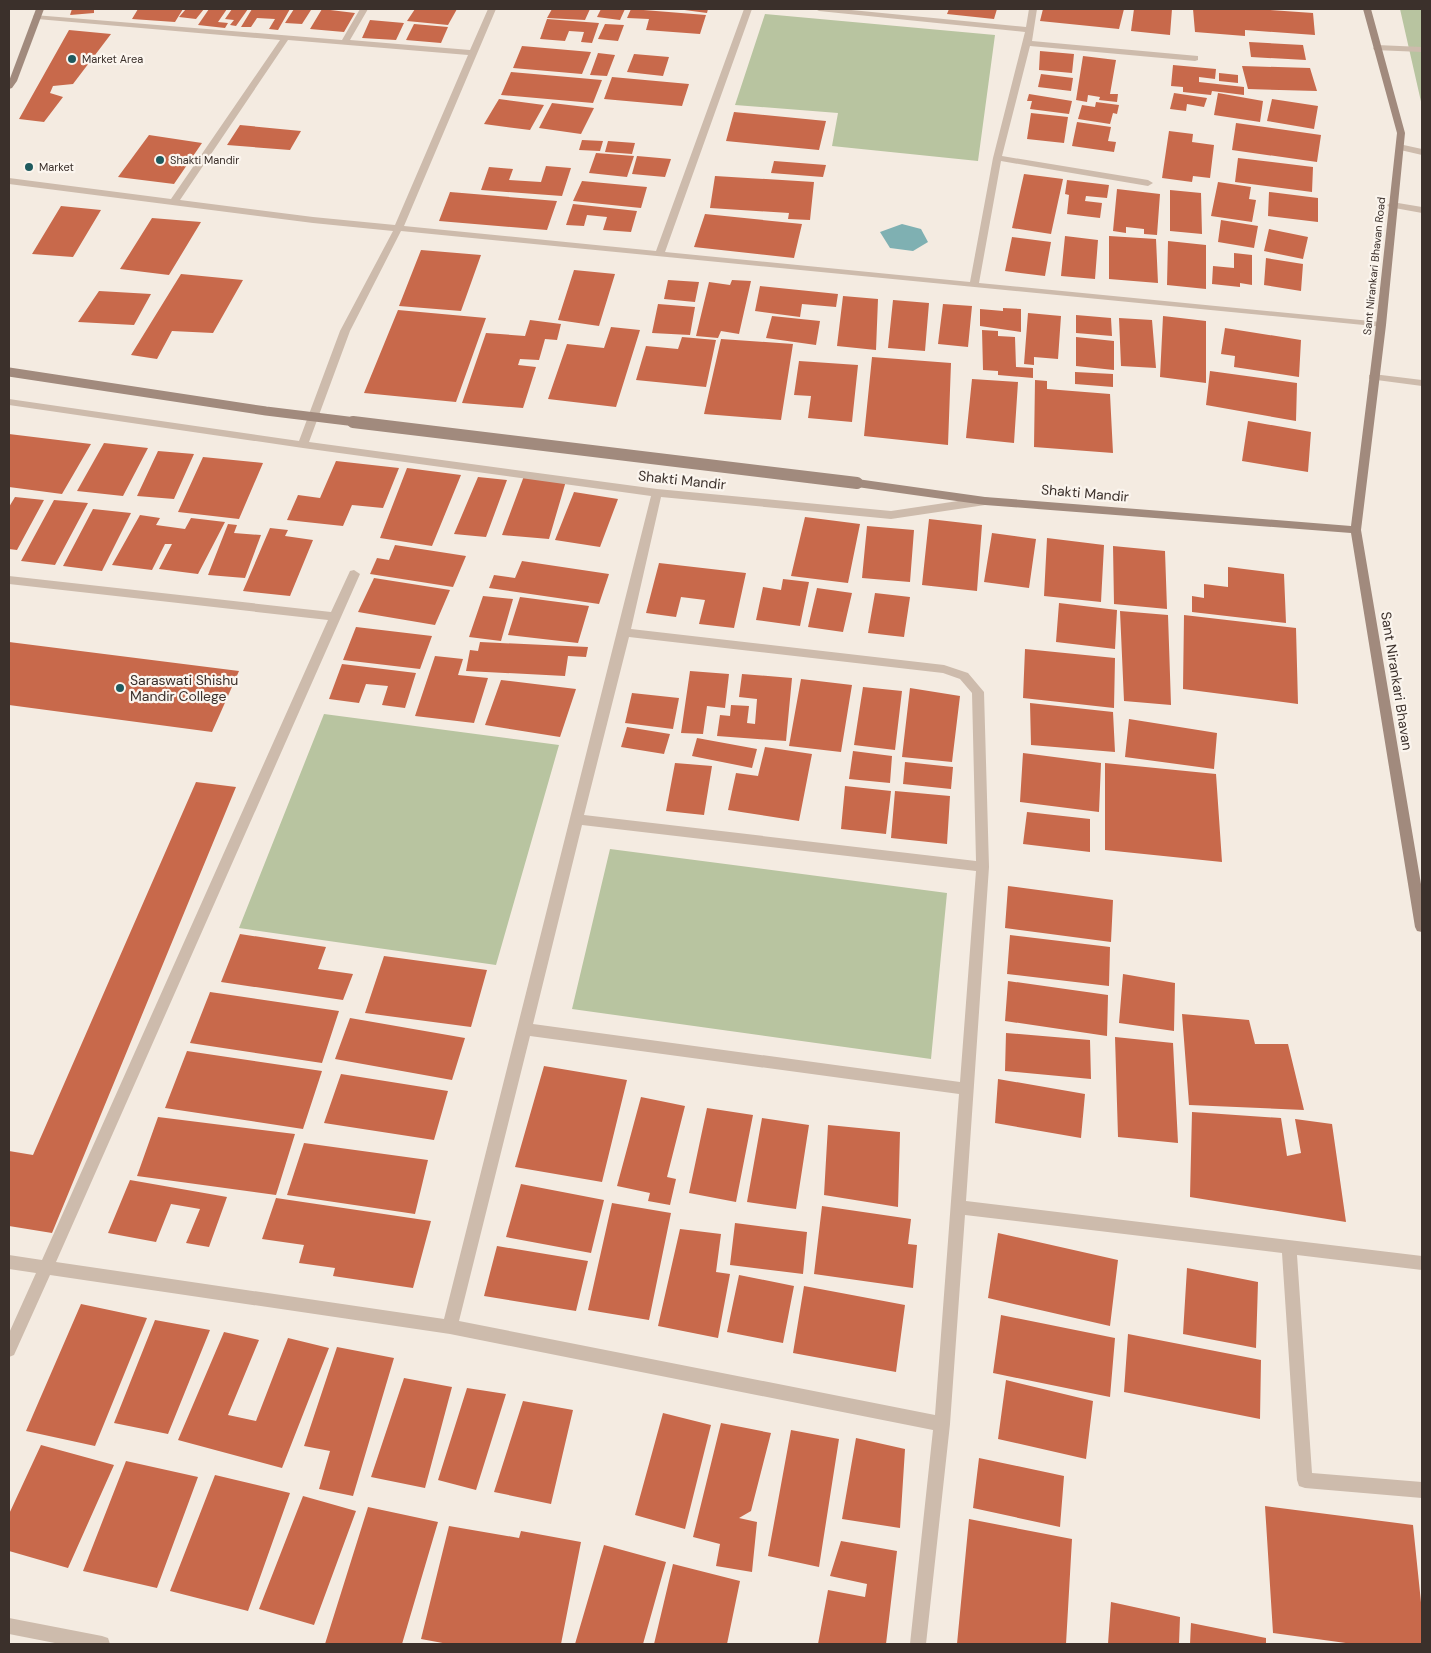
<svg xmlns="http://www.w3.org/2000/svg" width="1431" height="1653" font-family="'DM Sans',sans-serif">
	<rect width="100%" height="100%" fill="#f4ebe1"/>
	<path fill="#b8c4a0" d="M1400,9h22v97z
		M765,14l230,21 -17,126 -146,-15 6,-33 -103,-8z
		M324,714l235,31 -63,220 -257,-37z
		M610,849l337,44 -16,166 -359,-50z"/>
	<path fill="#7fb0b2" d="M902,224l19,5 7,13 -15,9 -23,-3 -10,-16z"/>
	<path fill="#c8694b" d="M72,9h22v4l-24,2z
		M138,9h45l-8,13 -43,-3z
		M186,9h18l-8,10 -17,-2z
		M209,9h18l-9,13 10,1 -3,5 -27,-3z
		M232,9h16l-12,17 -6,-1 4,-5 -9,-1z
		M252,9h38l-12,21 -9,-1 6,-10 -18,-1 -6,9h-10z
		M294,9l17,1 -9,14 -17,-1z
		M322,9l33,4 -11,19 -34,-3z
		M415,9h42l-9,16 -41,-4z
		M552,9h38l-5,11 -38,-2z
		M601,9h24l-5,11 -23,-3z
		M631,9l75,6 -6,19 -54,-4 3,-11 -22,-1z
		M677,9h31l-1,4z
		M949,9h48l-3,10 -47,-5z
		M1043,9h81l-5,20 -79,-8z
		M1134,9h38l-2,26 -39,-4z
		M1193,9h63l57,4 2,22 -70,-5v6l-50,-4z
		M547,19l52,4 -7,20 -11,-1 3,-10 -15,-1 -4,10 -25,-2z
		M370,20l34,3 -8,17 -34,-2z
		M414,24l34,3 -7,16 -35,-3z
		M605,24l19,1 -6,16 -20,-2z
		M69,30l42,4 -38,50 -20,2 -3,7 13,4 -19,25 -25,-3z
		M1249,42l54,3 3,15 -55,-3z
		M522,46l69,6 -9,22 -69,-6z
		M1040,51l34,3 -2,19 -33,-3z
		M598,53l17,2 -8,21 -17,-1z
		M634,54l35,3 -6,19 -36,-4z
		M1083,56l33,4 -6,34h8l-1,8 -18,-2 1,-3 -12,-2 -1,7 -11,-2z
		M1173,65l43,4 -1,10 -16,-2v5l45,5v8l-32,-4 -1,4 -28,-3v-5l-12,-1z
		M1242,66l68,2 7,23 -69,-2z
		M511,72l91,8 -9,23 -92,-8z
		M1219,73l19,2v8l-19,-2z
		M1041,74l32,4 -2,13 -33,-4z
		M612,77l77,7 -7,22 -78,-7z
		M1174,93l33,5 -3,9 -17,-3 -1,7 -16,-2z
		M1218,93l45,8 -3,21 -46,-7z
		M1029,94l43,7 -3,13 -39,-5 2,-8h-5z
		M499,99l45,6 -14,25 -46,-6z
		M1272,99l46,7 -4,23 -47,-8z
		M1096,102l23,3 -2,9 -4,-1 -3,11 -32,-5 4,-14 13,2z
		M552,103l42,5 -13,26 -42,-6z
		M734,112l92,9 -7,29 -93,-9z
		M1031,113l37,4 -4,26 -37,-4z
		M1077,122l34,5 -3,14 8,1 -2,10 -42,-6z
		M1236,123l85,12 -4,27 -85,-12z
		M240,125l61,6 -11,19 -63,-5z
		M1169,131l24,3 -1,8 22,3 -4,33 -17,-2 -1,6 -30,-4z
		M149,135l53,8 -28,41 -56,-7z
		M582,140l21,1 -3,10 -21,-1z
		M608,141l27,2 -3,11 -27,-2z
		M596,153l38,3 -7,21 -38,-4z
		M637,156l34,3 -6,18 -33,-3z
		M1238,158l75,9 -1,25 -77,-10z
		M774,161l52,4 -3,12 -52,-4z
		M546,166l25,2 -9,28 -81,-6 8,-23 24,2 -4,11 32,2z
		M1024,174l39,5 -12,55 -39,-6z
		M715,176l99,6 -4,38 -22,-1 1,-6 -79,-5z
		M1067,180l42,5 -2,13 -21,-2 -1,5 17,2 -2,15 -33,-4 2,-19 -4,-1z
		M582,181l65,6 -6,21 -68,-7z
		M1218,182l33,5 -2,12 7,1 -4,22 -41,-6z
		M1117,189l43,5 -3,41 -13,-1v-5l-18,-2v6l-13,-2z
		M1170,190l31,3 1,41 -32,-3z
		M450,192l107,9 -10,29 -108,-9z
		M1269,192l49,6v24l-50,-6z
		M573,204l64,7 -6,21 -28,-2 4,-13 -20,-2 -3,11 -18,-1z
		M61,206l40,4 -28,47 -41,-3z
		M705,214l97,10 -8,34 -100,-11z
		M152,218l49,4 -32,53 -49,-6z
		M1221,220l37,6 -4,22 -36,-6z
		M1269,229l39,8 -5,22 -39,-8z
		M1065,236l33,4 -3,39 -34,-3z
		M1109,236l47,3 2,44 -49,-4z
		M1012,237l39,5 -6,34 -40,-5z
		M1168,241l38,4v44l-39,-4z
		M421,250l60,5 -20,56 -62,-5z
		M1234,253l18,2v30l-12,-2v4l-28,-3 1,-18 21,2z
		M1266,258l37,6 -2,27 -37,-6z
		M574,270l41,4 -16,52 -41,-6z
		M181,274l62,6 -30,53 -41,-2 -15,28 -26,-4z
		M668,280l31,2 -4,20 -31,-3z
		M732,280l19,1 -12,53 -18,-3 -3,7 -22,-2 13,-54 21,3z
		M760,286l78,8 -2,13 -34,-3 -2,13 -45,-6z
		M99,291l52,3 -17,31 -56,-3z
		M843,296l35,3 -2,51 -39,-4z
		M893,300l36,3 -4,48 -37,-3z
		M658,304l37,3 -5,28 -38,-2z
		M943,304l29,2 -4,41 -30,-3z
		M1003,308l18,1v23l-41,-6v-17l23,2z
		M398,310l88,8 -30,84 -92,-9z
		M1028,313l33,3 -3,43 -24,-2v8l-10,-1z
		M1076,315l35,3 1,18 -36,-3z
		M772,316l48,5 -4,24 -50,-7z
		M1163,316l43,5v62l-46,-6z
		M1119,318l33,2 4,48 -35,-2z
		M530,320l31,4 -4,16 -12,-1 -6,21 -19,-1 -2,6 18,2 -13,41 -61,-5 24,-70 39,3z
		M611,327l29,3 -24,77 -68,-8 19,-55 37,4z
		M1225,328l76,12 -2,37 -65,-10 1,-11 -14,-2z
		M982,330l16,1v5l17,1 1,30 17,1v10l-35,-3v-4l-15,-1z
		M682,337l34,3 -10,47 -70,-7 10,-34 32,3z
		M1076,337l38,4v29l-38,-4z
		M721,339l72,5 -12,76 -77,-6z
		M872,357l79,6 -3,82 -84,-9z
		M799,361l59,4 -6,57 -44,-4 3,-22 -17,-1z
		M1210,371l87,12 -1,38 -90,-16z
		M1075,372l38,2v13l-38,-3z
		M972,379l46,3 -4,61 -48,-5z
		M1035,380l12,1v8l63,5 3,59 -79,-6z
		M1248,421l63,11 -3,40 -66,-11z
		M9,434l82,10 -29,50 -53,-7z
		M104,443l44,5 -25,48 -46,-5z
		M158,451l36,3 -20,45 -37,-3z
		M203,457l60,6 -24,56 -61,-7z
		M336,461l63,7 -16,40 -31,-3 -9,21 -56,-6 11,-25 22,3z
		M407,468l54,7 -29,71 -52,-8z
		M524,476l42,5 -17,58 -47,-4z
		M478,477l29,3 -21,57 -32,-3z
		M574,492l44,7 -18,48 -45,-7z
		M15,497l29,3 -27,50 -8,-1v-42z
		M54,500l34,3 -33,62 -34,-4z
		M93,509l38,4 -29,58 -39,-5z
		M140,515l20,3 -4,7 29,4 6,-11 34,4 -27,52 -39,-5 13,-25h-7l-13,26 -40,-5z
		M805,517l55,7 -12,59 -57,-7z
		M929,519l53,6 -5,66 -55,-6z
		M228,524l9,1 -3,8 27,2 -16,43 -37,-3z
		M867,526l47,4 -4,52 -48,-4z
		M270,528l18,2 -3,6 28,4 -23,56 -47,-5z
		M992,533l44,6 -7,49 -45,-6z
		M1047,538l57,7 -3,57 -57,-6z
		M395,545l71,11 -13,31 -83,-13 7,-16 12,2z
		M1113,546l52,5 2,58 -53,-5z
		M522,561l87,13 -10,30 -110,-16 5,-13 21,3z
		M659,563l87,10 -12,55 -35,-4 6,-24 -24,-3 -5,20 -30,-4z
		M1228,567l56,7 2,49 -94,-11v-16l12,2v-14l24,3z
		M374,578l76,12 -15,35 -77,-13z
		M783,579l26,3 -9,44 -44,-6 7,-33 18,3z
		M817,588l35,5 -9,39 -35,-5z
		M875,593l35,4 -6,40 -36,-4z
		M483,596l30,3 -12,42 -32,-4z
		M520,597l69,9 -11,37 -70,-8z
		M1059,603l58,7 -2,39 -59,-7z
		M1120,611l48,4 3,90 -47,-4z
		M1184,615l112,13 2,76 -115,-15z
		M356,627l76,9 -12,33 -77,-9z
		M9,642l230,29 -27,61 -203,-27z
		M480,642l108,5 -2,10 -18,-1 -3,20 -99,-5 4,-21 8,1z
		M1025,649l90,9 -1,50 -91,-10z
		M435,656l28,3 -5,16 30,3 -14,45 -59,-7z
		M342,664l74,9 -11,35 -23,-3 6,-19 -22,-2 -7,19 -30,-4z
		M690,671l39,3 -4,34 -18,-2 -4,28 -22,-1z
		M742,674l50,4 -6,63 -69,-5 3,-21 10,1 1,-11 18,1 -2,17 8,1 2,-25 -18,-2z
		M801,679l51,6 -11,67 -52,-6z
		M501,680l75,9 -16,48 -75,-12z
		M863,687l39,4 -7,59 -41,-5z
		M910,688l50,8 -8,66 -50,-5z
		M632,693l47,5 -6,31 -48,-6z
		M1030,703l83,9 2,40 -84,-7z
		M1129,719l88,14 -3,36 -89,-12z
		M627,727l43,7 -6,20 -43,-7z
		M697,738l60,11 -5,19 -60,-12z
		M765,747l47,7 -13,67 -71,-11 8,-37 22,3z
		M853,751l39,5 -2,27 -41,-4z
		M1023,753l78,10 -2,49 -79,-10z
		M905,762l48,5 -2,22 -48,-5z
		M675,763l37,3 -8,49 -38,-4z
		M1105,763l111,11 6,88 -117,-12z
		M196,782l40,5 -184,446 -43,-7v-75l24,4z
		M845,786l46,5 -5,43 -45,-5z
		M895,791l55,5 -3,48 -56,-6z
		M1027,812l63,7v33l-67,-8z
		M1008,886l105,14 -2,42 -106,-14z
		M240,934l86,13 -8,22 35,5 -10,26 -122,-18z
		M1010,935l100,12 -1,39 -102,-12z
		M384,956l103,14 -16,57 -106,-14z
		M1123,974l52,9 -1,48 -55,-8z
		M1008,981l100,14 -1,41 -102,-15z
		M210,992l129,19 -17,52 -132,-20z
		M1182,1014l67,6 6,24h33l16,66 -115,-5z
		M350,1018l115,20 -13,42 -117,-21z
		M1006,1033l84,7 1,39 -86,-8z
		M1115,1037l58,6 5,100 -60,-6z
		M187,1051l135,20 -19,58 -138,-21z
		M544,1066l83,14 -25,102 -87,-15z
		M341,1074l107,17 -14,49 -110,-17z
		M998,1079l87,15 -4,44 -86,-15z
		M641,1097l44,9 -18,71 9,2 -6,26 -22,-4 2,-8 -33,-7z
		M707,1108l46,7 -17,87 -47,-9z
		M1192,1112l89,6 6,38 14,-3 -6,-34 37,5 14,98 -156,-25z
		M158,1117l137,17 -19,61 -139,-19z
		M762,1118l47,7 -13,84 -49,-7z
		M828,1125l72,7 -2,75 -74,-12z
		M304,1143l124,17 -13,54 -128,-19z
		M130,1180l97,17 -18,50 -23,-4 14,-34 -29,-5 -15,38 -48,-9z
		M521,1184l83,16 -13,53 -85,-16z
		M276,1198l155,23 -18,67 -80,-12 2,-8 -36,-5 5,-18 -42,-6z
		M612,1203l59,10 -22,107 -61,-10z
		M822,1206l89,13 -3,25 9,1 -4,43 -99,-14z
		M735,1223l72,9 -4,42 -73,-9z
		M680,1229l41,5 -5,38 14,2 -12,64 -60,-12z
		M998,1233l120,27 -8,66 -122,-28z
		M497,1246l91,15 -12,50 -92,-15z
		M1187,1268l71,14 -2,66 -73,-14z
		M739,1275l55,11 -11,57 -56,-11z
		M804,1286l101,19 -9,67 -103,-19z
		M81,1304l66,14 -52,128 -69,-15z
		M1001,1315l114,23 -5,59 -117,-24z
		M155,1320l55,10 -42,104 -54,-11z
		M224,1332l35,8 -31,75 28,6 32,-83 41,10 -47,120 -104,-28z
		M1128,1334l133,26 -1,59 -136,-27z
		M337,1347l57,11 -41,138 -34,-7 11,-38 -26,-5z
		M404,1378l48,9 -27,101 -54,-11z
		M1006,1380l87,21 -7,58 -88,-20z
		M467,1388l39,6 -30,96 -38,-10z
		M523,1401l50,9 -22,94 -57,-12z
		M663,1413l48,12 -26,104 -50,-14z
		M721,1423l50,10 -20,78 -12,7 18,4 -5,50 -36,-6 4,-22 -27,-7z
		M791,1430l48,9 -20,128 -51,-11z
		M856,1438l49,11 -5,79 -58,-9z
		M41,1445l73,20 -46,103 -59,-17v-37z
		M979,1458l85,18 -4,51 -87,-19z
		M126,1461l72,16 -41,111 -74,-17z
		M215,1475l75,18 -42,118 -78,-20z
		M303,1496l53,15 -42,114 -55,-16z
		M1265,1506l148,19 9,87v32h-69l-80,-11z
		M368,1507l70,15 -36,122h-77z
		M969,1519l103,20 -6,105h-109z
		M449,1526l70,12 2,-7 60,11 -20,102h-113l-27,-5z
		M841,1541l56,10 -11,93h-68l10,-54 37,7 2,-13 -37,-8z
		M604,1545l62,17 -23,82h-68z
		M673,1564l67,17 -13,63h-73z
		M1111,1602l69,15 -1,27h-71z
		M1191,1623l75,15v6h-76z"/>
	<g fill="none" stroke-linecap="round" stroke-linejoin="round">
		<path fill="#cdbbac" fill-rule="evenodd" d="M360,9h8l-18,31 120,10 18,-41h8l-92,217 252,25 88,-242h8l-87,243 305,30 23,-124 32,-126 -206,-21 -4,-2h26l185,18 3,-18h8l-5,32 166,15v4l-3,1 -165,-15 -28,110 146,24 5,3 -5,3 -147,-25 -22,122 402,39 3,1v4l-983,-96 -51,100 -41,111 348,47 234,22 94,-14 4,1 1,3 -5,4 -94,14 -230,-22 -30,132 313,36 24,8 16,19 5,175 -23,334 456,55v14l-125,-15 15,218 110,9v16l-117,-10 -6,-2 -2,-6 -15,-227 -317,-38 -15,209 -24,220h-16l23,-214 -483,-96 -400,-59 -36,80 -5,2v-24l27,-60 -27,-4v-14l33,5 286,-640 -319,-36v-8l322,36 19,-41 4,-1 6,4 -304,688 388,57 207,-823 -348,-48 -294,-43v-6l290,42 41,-110 53,-100 -80,-8 -304,-39v-6l162,21 109,-159 -243,-21 -4,-2 1,-2 308,25zM288,40l180,15 -73,170 -82,-8 -133,-17zM629,637l314,36 17,6 12,14 4,168 -392,-46zM582,825l394,46 -16,211 -427,-58zM530,1036l429,58 -24,321 -476,-94z
			M1377,45l45,2v5l-48,-2 -1,-2z
			M1399,144l23,5v6l-26,-6v-4z
			M1392,202l30,5v6l-33,-6 -2,-2z
			M1373,374l49,6v6l-53,-7v-4z
			M9,1618l93,18 6,2 2,6h-50l-51,-10z"/>
		<path fill="#a18a7d" fill-rule="evenodd" d="M36,9h8l-27,72 -5,7 -3,1v-8z
			M1363,9h8l34,124 -19,192 -25,205 61,360v42l-5,-1 -2,-4 -64,-394 -366,-28 -128,-18 -5,-4 5,-4 128,18 366,29 25,-201 21,-192z"/>
		<path stroke="#a18a7d" stroke-width="9" d="M9,372l257,39 98,12"/>
		<path stroke="#a18a7d" stroke-width="12" d="M353,422l504,61"/>
	</g>
	<g fill="#1f5a5e" stroke="#fbf5ee" stroke-width="2">
		<circle cx="72" cy="59" r="5"/>
		<circle cx="160" cy="160" r="5"/>
		<circle cx="29" cy="167" r="5"/>
		<circle cx="120" cy="688" r="5"/>
	</g>
	<g text-anchor="middle" stroke-width="4.5" stroke-linejoin="round" paint-order="stroke">
		<g font-size="11" fill="#3b302b" stroke="#fbf5ee" text-anchor="start">
			<text x="82" y="63">Market Area</text>
			<text x="170" y="164">Shakti Mandir</text>
			<text x="39" y="171">Market</text>
		</g>
		<g font-size="11" fill="#3b302b" stroke="#fbf5ee">
			<text transform="translate(1374 266) rotate(-84)" y="4">Sant Nirankari Bhavan Road</text>
		</g>
		<g font-size="14" fill="#3b302b" stroke="#fbf5ee">
			<text transform="translate(682 480) rotate(6)" y="5">Shakti Mandir</text>
			<text transform="translate(1085 493) rotate(5)" y="5">Shakti Mandir</text>
			<text transform="translate(1397 681) rotate(81)" y="5">Sant Nirankari Bhavan</text>
		</g>
		<g font-size="14" fill="#3b302b" stroke="#fbf5ee" text-anchor="start">
			<text x="130" y="685">Saraswati Shishu<tspan x="130" dy="16">Mandir College</tspan></text>
		</g>
	</g>
	<rect width="1431" height="1653" fill="none" stroke="#3b302b" stroke-width="20"/>
</svg>
